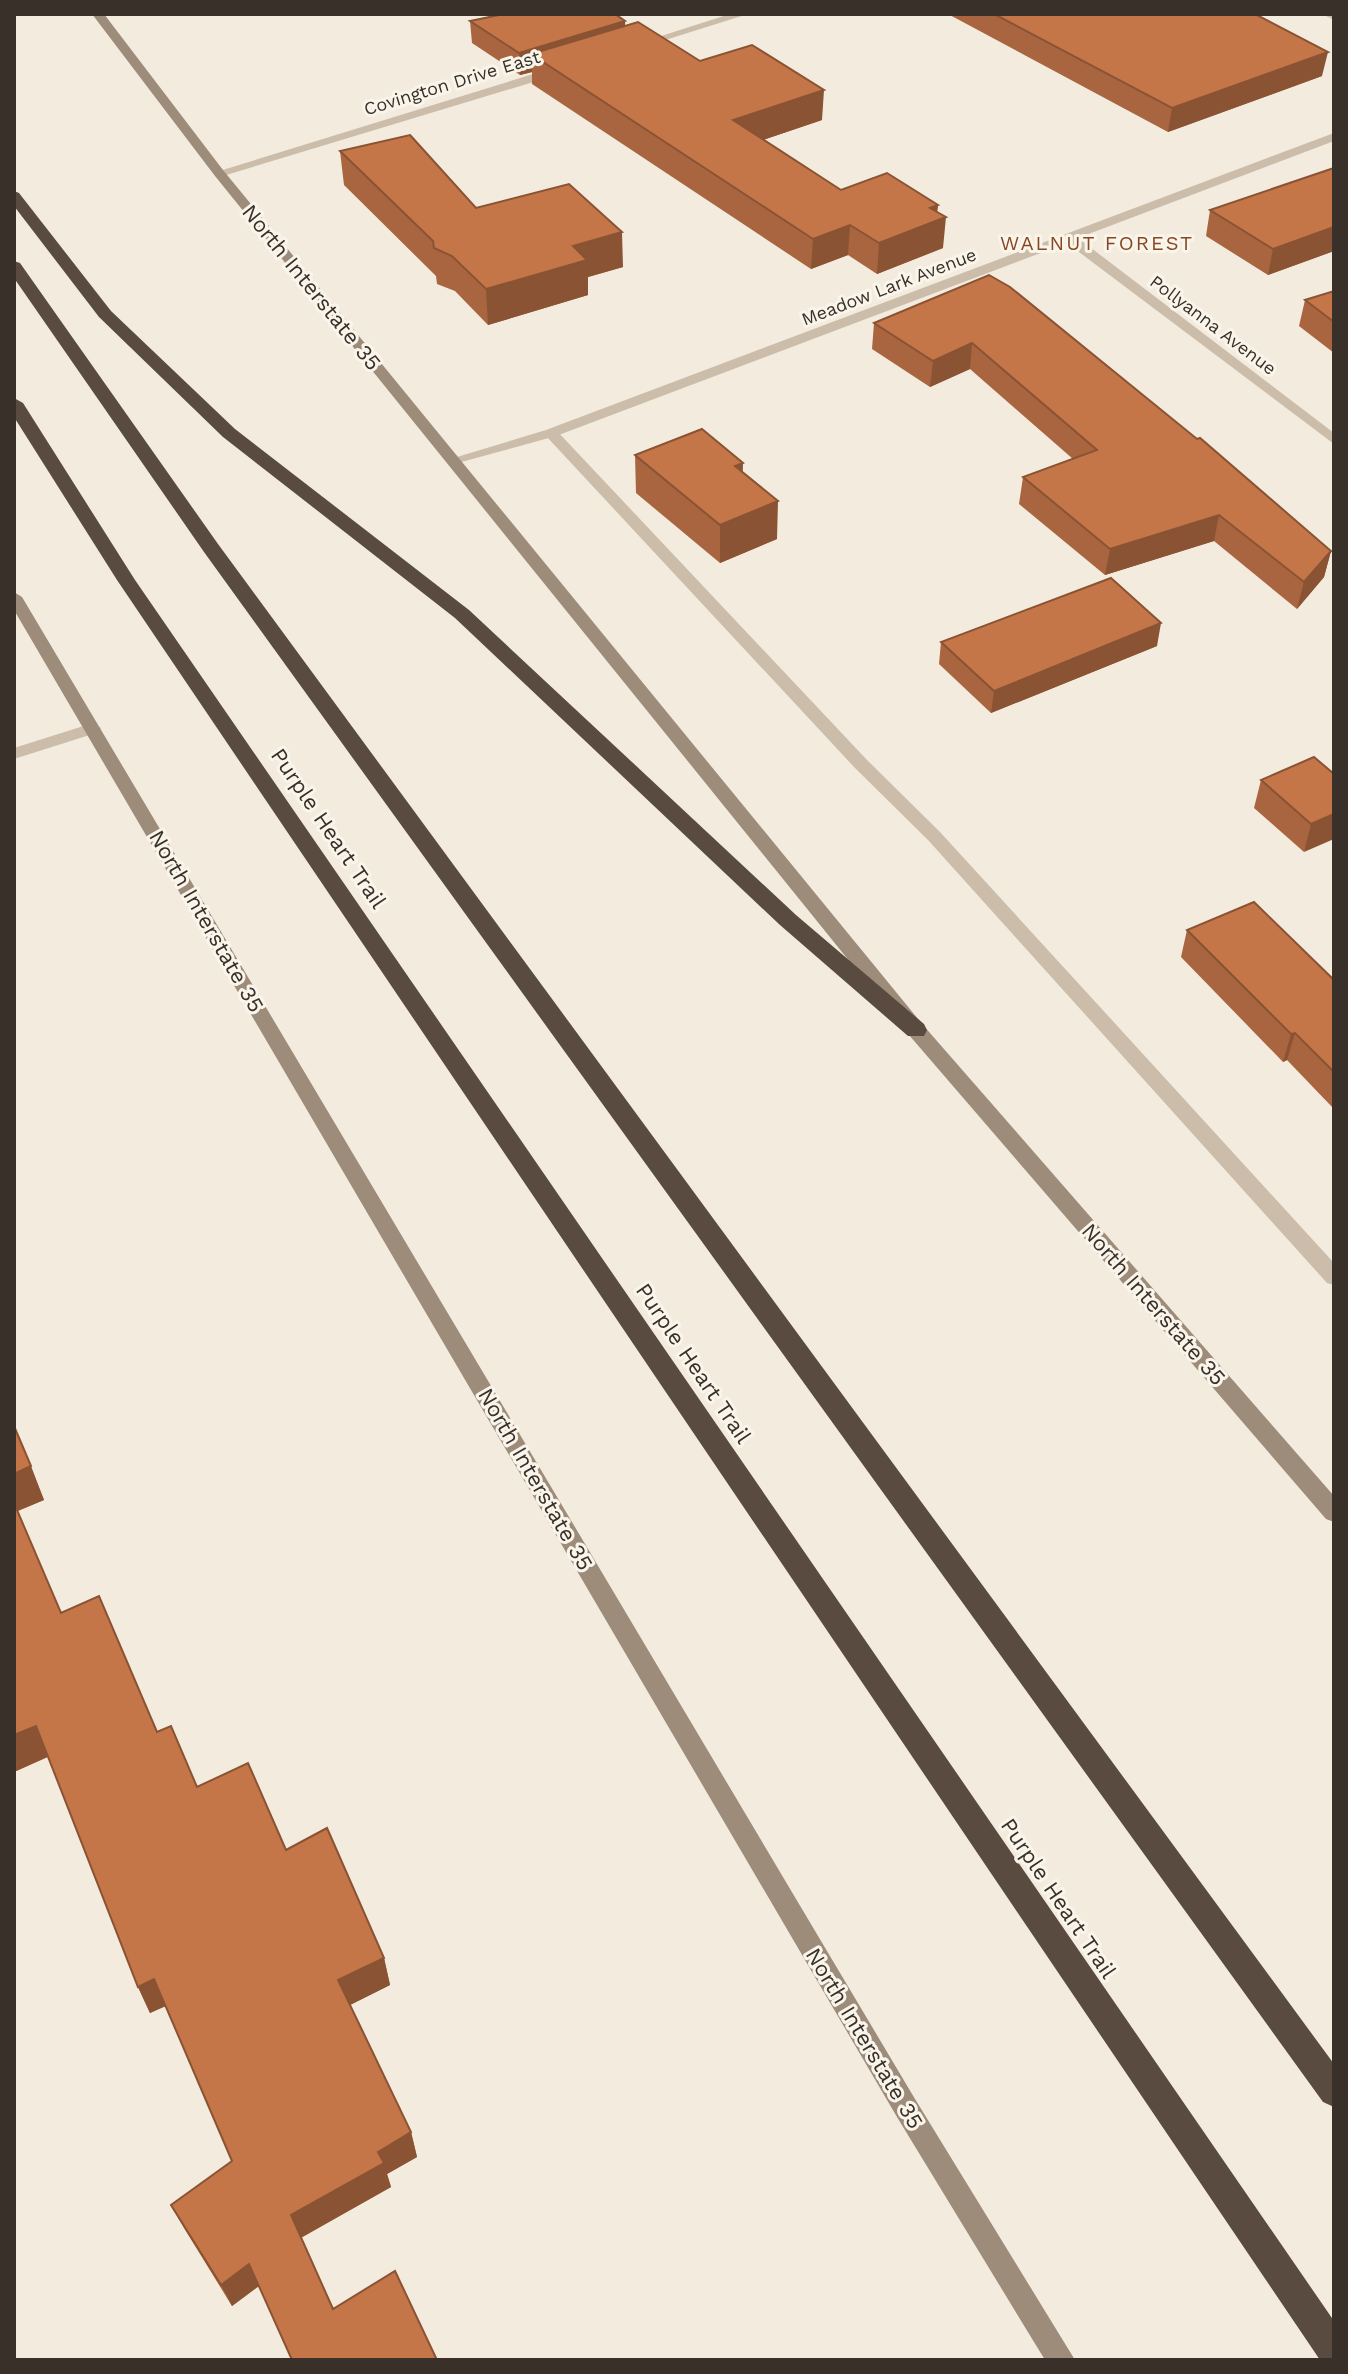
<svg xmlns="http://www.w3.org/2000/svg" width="1348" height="2374" font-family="'Work Sans',sans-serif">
	<rect width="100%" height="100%" fill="#f2ebde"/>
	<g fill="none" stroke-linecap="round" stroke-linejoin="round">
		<path fill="#cbbdaa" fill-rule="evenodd" d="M551,429l5,1 311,330 73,72 394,431v22l-7,-2 -399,-443 -73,-72 -309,-332 -2,-3z"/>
		<path fill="#cbbdaa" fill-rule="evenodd" d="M730,14h18l-105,33 -10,-2z
			M1322,14h12v6z
			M559,66l4,1v6l-340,103 -10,-3z
			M1334,133v8l-256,97 256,195v11l-267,-201 -511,193 -102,28 -7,-4 99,-30z
			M93,723l8,5 -2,4 -85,27v-11z"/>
		<path fill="#9e8c7b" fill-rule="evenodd" d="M92,14h12l119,156 700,855 411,471v26l-8,-3 -417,-484 -694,-859z
			M14,592l8,5 893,1502 160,261h-30l-148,-243 -883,-1507z"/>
		<path fill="#594b40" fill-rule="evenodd" d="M14,191l5,2 92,118 124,118 234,181 327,305 128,109 3,6 -3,6h-16l-128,-111 -325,-307 -232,-181 -124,-120 -85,-111z
			M14,261l6,2 198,281 1116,1520v43l-11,-5 -1119,-1550 -190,-274z
			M14,398l9,5 112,177 1199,1741v39h-14l-1203,-1780 -103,-163z"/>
	</g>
	<path fill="#a9653f" d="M948,14h307l67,62 -154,56z
		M470,21h155v5l197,94 -59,20 78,50 97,15 -1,7 6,36 -66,26 -29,-19 -37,14 -279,-185v-12l-12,3 -48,-32z
		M340,151l136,57 147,59 -35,10v18l-100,30 -33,-34 -18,-7 -1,-8 -92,-91z
		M1334,168v83l-66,24 -62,-39 4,-26z
		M989,275l342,276 -7,26 -27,32 -83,-68 -109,34 -86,-71 4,-27 50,-18 -103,-90 -40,18 -58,-38 2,-26z
		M1334,291v62l-35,-27 6,-26z
		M635,455l108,17 34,67 -57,24 -84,-70z
		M941,642l216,4 -166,67 -52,-49z
		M1334,774l-30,78 -50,-44 7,-28z
		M1187,930l147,50v129l-47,-49 -4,2 -102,-105z
		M14,1426l30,74 -26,11 43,102 96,119 40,55 89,63 98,108 6,27 -40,20 61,127 6,25 -30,17 4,13 -90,51 32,71 104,51 -178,-74 -27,20 -48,-78 -13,-23 61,-44 -67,-155 -15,7 -12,-26 -90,-230 -34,15z"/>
	<path fill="#8a5333" d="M625,21l1,22 -95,11 1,18 -12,3 -1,-22z
		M1328,52l-6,24 -154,56 4,-24z
		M824,90l-2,30 -89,30v-30z
		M938,205l-2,16 10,-4 -3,31 -66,26 2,-31 51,-35z
		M850,225l-2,30 -37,14 2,-30z
		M1334,227v24l-66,24 5,-26z
		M622,232l1,35 -35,10v18l-100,30 -2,-36 87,-43z
		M972,343l-2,26 -40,18 3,-26z
		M743,463l-1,38 -7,-35z
		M778,501l-1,38 -57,24v-38z
		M1219,515l-5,26 -109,34 5,-26z
		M1331,551l-7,26 -27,32 7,-27z
		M1161,623l-4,23 -166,67 3,-22z
		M1334,814v25l-30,13 7,-28z
		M1295,1033l-8,27 -4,2 8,-28z
		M31,1466l13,34 -27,11 -3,-7v-30z
		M36,1726l13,30 -35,16v-37z
		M384,1958l6,27 -44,22 -8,-27z
		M154,1979l12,27 -16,7 -12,-26z
		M411,2132l6,25 -30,17 4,13 -91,51 -9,-23 87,-63z
		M249,2264l11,21 -28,21 -11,-21z"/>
	<path fill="#c57649" stroke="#8a5333" stroke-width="2" d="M504,14h111l10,7 -106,32 -49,-32z
		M994,14h261l73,38 -156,56z
		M638,22l62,39 52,-16 72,45 -91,30 108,70 46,-17 51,32 -8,3 16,9 -67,26 -29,-18 -37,14 -282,-185z
		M410,135l66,73 93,-24 53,48 -49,14 14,14 -101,29 -34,-33 -18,-8 -1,-7 -93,-90z
		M1334,168v59l-61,22 -63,-39z
		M989,275l21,12 187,152 3,-1 131,113 -27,31 -85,-67 -109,34 -87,-72 74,-27 -125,-107 -39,18 -59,-38z
		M1334,291v31l-29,-22z
		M702,429l41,34 -8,3 43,35 -58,24 -85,-70z
		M1111,578l50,45 -167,68 -53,-49z
		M1314,757l20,17v40l-23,10 -50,-44z
		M1254,902l80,78v92l-39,-39 -4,1 -104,-104z
		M14,1426l17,40 -17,8z
		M14,1503l47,110 38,-17 58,136 14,-6 26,61 51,-24 38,87 41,-22 57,130 -46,22 73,152 -33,20 6,11 -93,52 42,94 62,-38 42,89h-145l-43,-96 -28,21 -50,-80 61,-44 -78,-182 -16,8 -102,-261 -22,9z"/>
	<g text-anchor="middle" stroke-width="6" stroke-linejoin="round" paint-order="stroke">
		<g font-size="18" fill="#383029" stroke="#faf5ea">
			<text transform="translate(452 83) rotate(-17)" y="6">Covington Drive East</text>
			<text transform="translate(889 287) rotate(-21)" y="6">Meadow Lark Avenue</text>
			<text transform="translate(1213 325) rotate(37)" y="6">Pollyanna Avenue</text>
		</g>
		<g font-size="20" letter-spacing="2" fill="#874723" stroke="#faf5ea">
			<text x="1097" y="250">WALNUT FOREST</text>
		</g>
		<g font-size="22" fill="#383029" stroke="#faf5ea">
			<text transform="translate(312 287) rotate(51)" y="8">North Interstate 35</text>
			<text transform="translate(329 828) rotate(56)" y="8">Purple Heart Trail</text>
			<text transform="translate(207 921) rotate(60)" y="8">North Interstate 35</text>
			<text transform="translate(1154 1304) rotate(49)" y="8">North Interstate 35</text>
			<text transform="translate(694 1363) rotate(56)" y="8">Purple Heart Trail</text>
			<text transform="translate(536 1479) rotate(60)" y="8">North Interstate 35</text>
			<text transform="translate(1059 1898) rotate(56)" y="8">Purple Heart Trail</text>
			<text transform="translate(865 2038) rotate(59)" y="8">North Interstate 35</text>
		</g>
	</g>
	<rect width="1348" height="2374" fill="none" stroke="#383029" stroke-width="32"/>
</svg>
